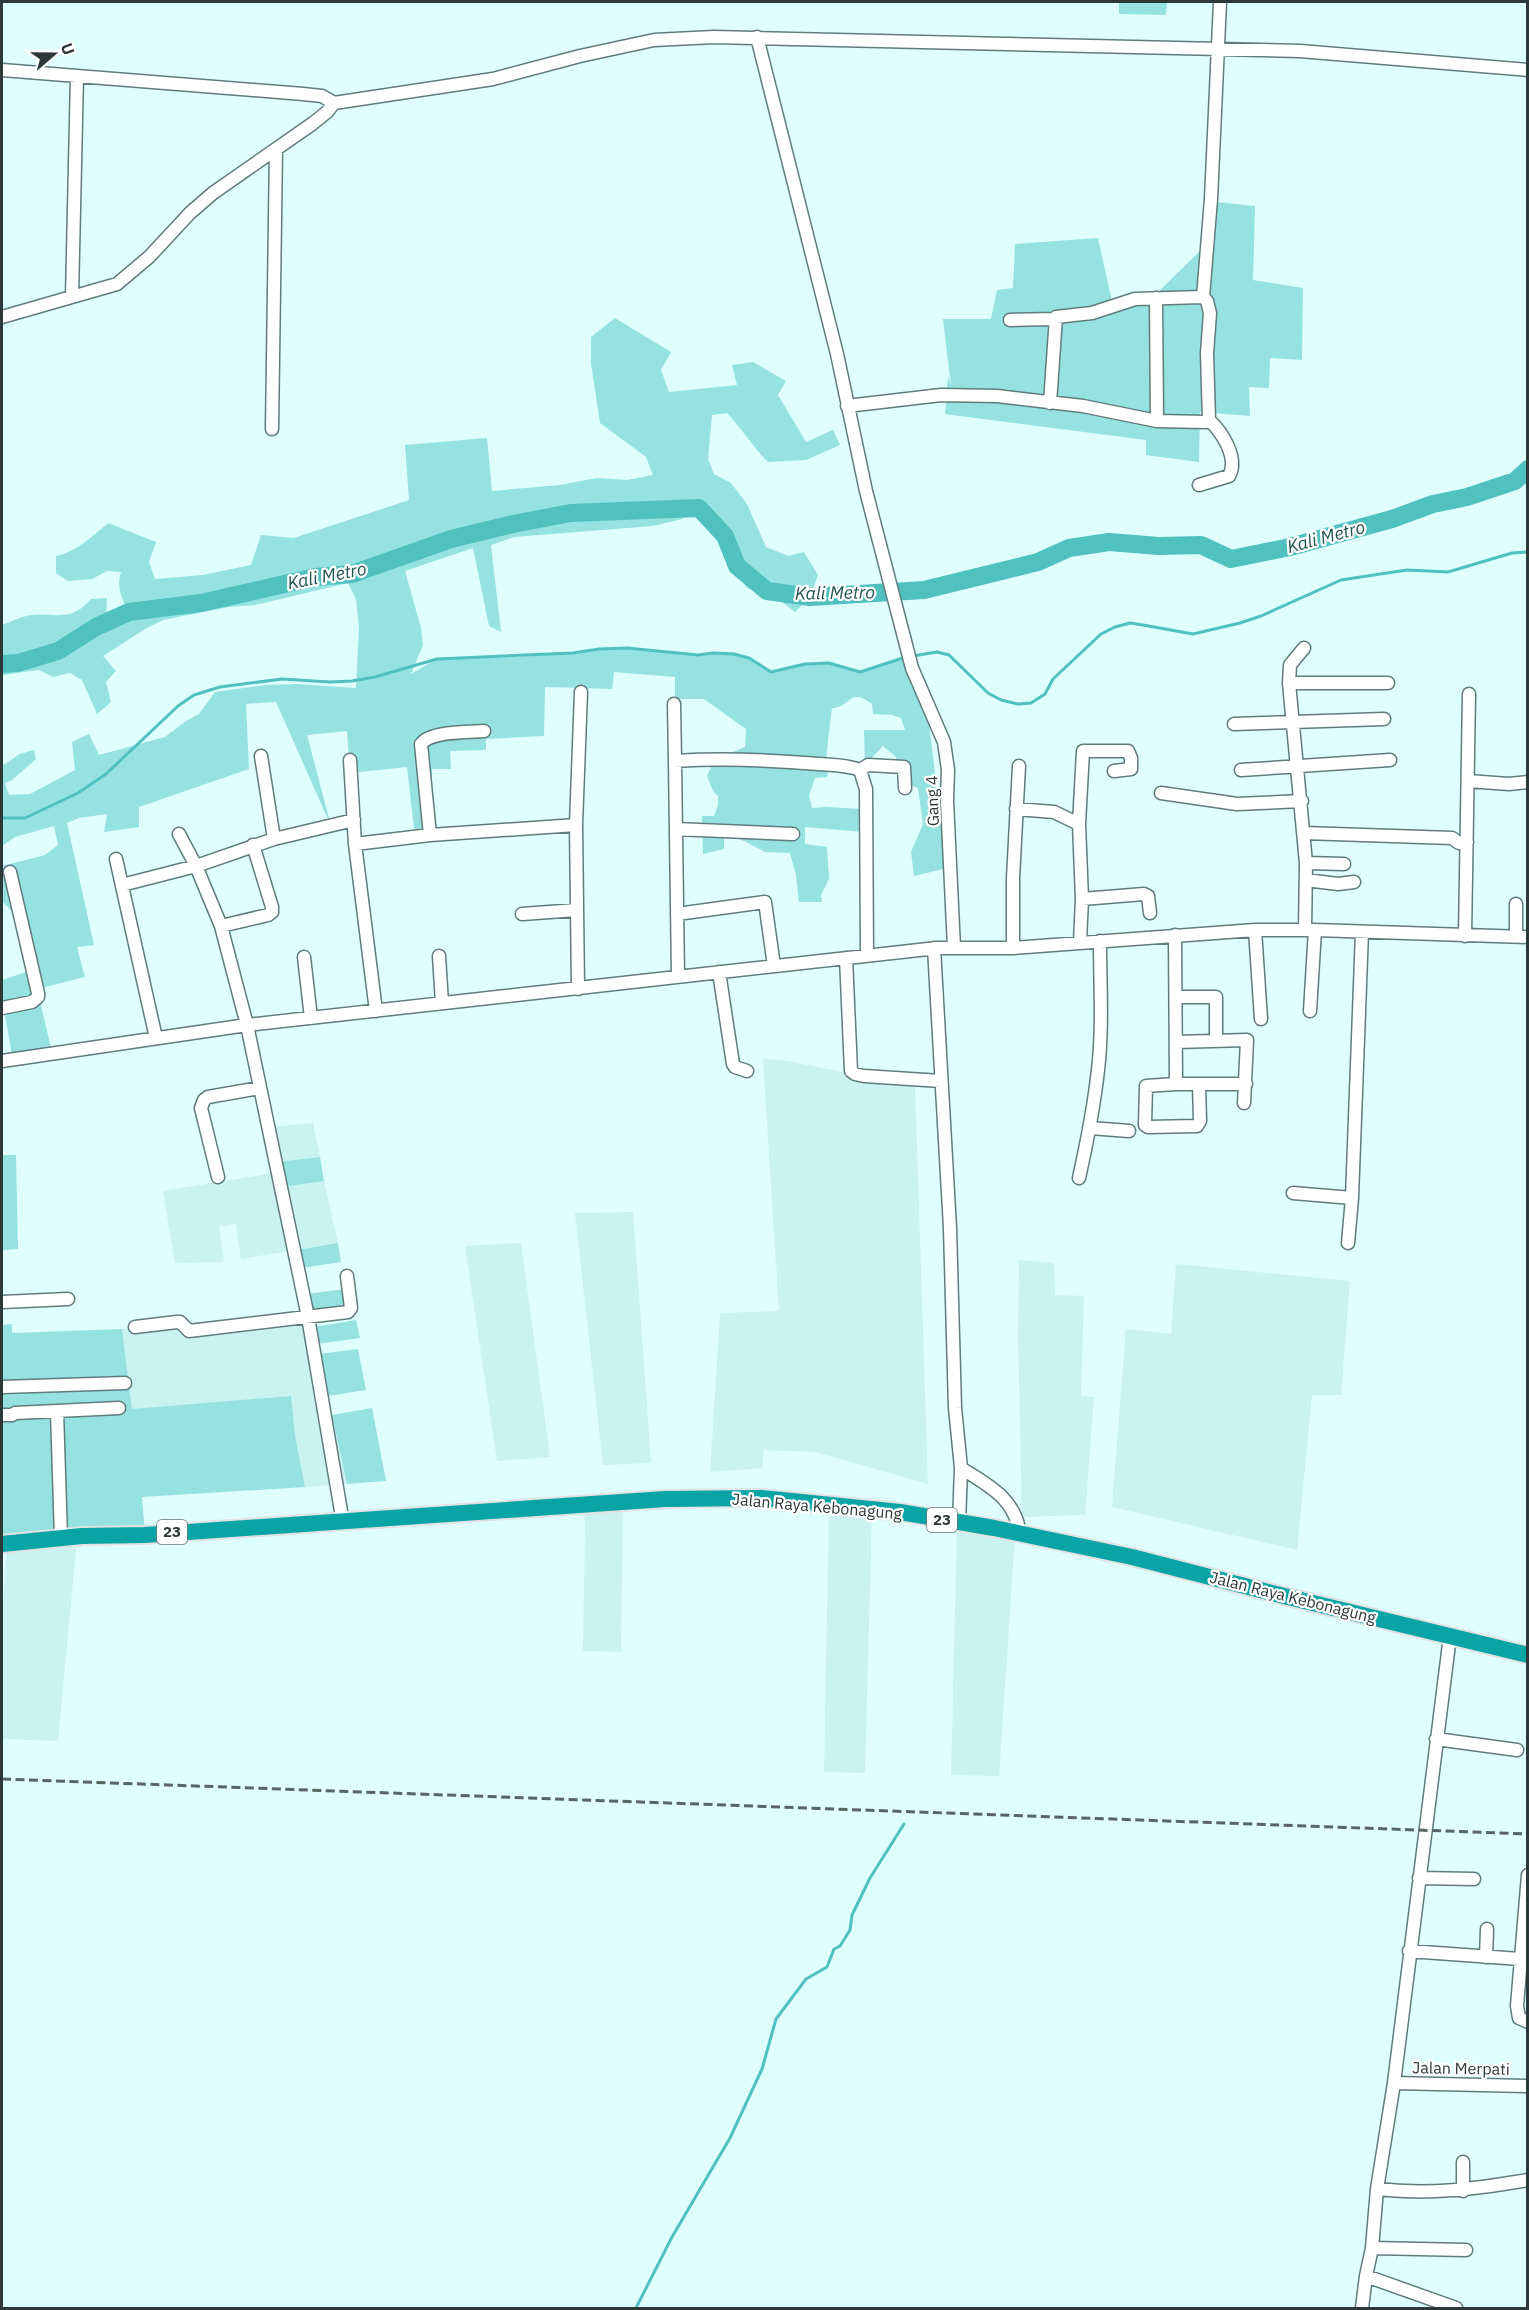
<svg xmlns="http://www.w3.org/2000/svg" width="1529" height="2310" font-family="'IBM Plex Sans',sans-serif">
	<rect width="100%" height="100%" fill="#dffefe"/>
	<path fill="#caf2f1" d="M763,1059l19,1 133,26 13,398 -113,-32 -51,-2 -2,18 -52,4 10,-159 59,-2z
		M313,1123l7,34 -42,5 -7,-35z
		M280,1172l4,15 40,-6 14,62 -97,16 -5,-35 -17,3 5,35 -49,1 -12,-72z
		M633,1212l18,251 -48,2 -28,-252z
		M521,1243l29,214 -53,4 -32,-215z
		M1019,1260l35,3 1,32 29,1 -3,100 13,1 -9,118 -63,2 -4,-180z
		M1176,1264l174,17 -9,114h-29l-15,155 -185,-43 14,-178 45,5z
		M311,1313l36,171 -42,3 -10,-52 -5,-39 -158,14 -10,-81z
		M623,1495l-2,157 -38,-1 2,-127 -2,-27z
		M829,1508l43,4 -7,261 -41,-1z
		M957,1527l58,9 -16,240 -48,-1z
		M78,1528l-20,213 -56,-2v-120l6,-86z"/>
	<path fill="#95e2e1" d="M1119,2h48l-1,13 -47,-1z
		M1206,201l49,5 -2,74 50,8 -1,72 -32,-2 -1,30 -20,-1 1,29 -50,-4 -1,50 -53,-7v-15l-201,-26 3,-38 3,10 -8,-67h48l6,-29 16,-2 2,-44 83,-6 15,68 42,-11 50,-49z
		M615,318l56,34 -10,18 8,22 68,-7 -5,-20 21,-3 33,19 -8,14 28,47 27,-12 7,15 -34,15 -38,2c-15,-15 -26,-33 -41,-49l-15,2 -4,44 6,15 17,9 16,21 19,43 22,9 16,-4 14,23 -8,22 -15,15 -13,-10 -35,-14 -15,-21 -7,-31 -26,-27 -17,10 -29,7 -139,11 -23,8 10,87 -12,-6 -16,-78 -68,23 16,57 2,17 -12,29 26,-15 82,-2 54,-4 26,-4 28,-1 71,7 15,-2 21,1 15,4 22,14 34,-8 24,-1 31,9 49,-16 11,45 9,22 11,94 12,50 -38,9 -3,-24 12,-28 -5,-36 -15,-6 -5,-12 -2,-13 -13,-11 -18,19 -1,-35h41l-4,-12 -9,-3 -19,-1 -1,-10c-24,-18 -21,4 -40,4l-7,59 4,-2 -2,12 -12,1 -6,18 3,12 13,-1 39,2 -1,23 -58,-5v17l22,3 2,32 -8,16 1,7h-23l-3,-27 -6,-22 -25,-1 -21,-11 -12,-4h-8v12l-21,5 -1,-38h12l4,-11v-9l-5,-5 -6,-15 10,-22h11l17,-7 1,-18 -42,-30h-29v-22l-61,-5 -2,17 -67,-2 -1,49 -58,3v11l-36,1 1,18h-19l-2,66 -16,-7 -7,-61 -57,6 -3,-42 -40,4 24,91 -55,-124 -30,2 3,65 -110,38v20l-35,5 3,-18 -28,4 -12,5 27,122 -17,2 8,30 -48,12 16,67 -40,6 -11,-66v-16l30,-10 -18,-56 -12,-13v-35l43,-11 13,-10 -4,-19 -39,11 -13,9v-80l18,-12 14,-4 2,9 -24,21 -7,3 4,12 21,-1 45,-24 -3,-28 17,-8 10,21 66,-18 21,-16 13,-7 16,-22 51,-7 31,-1 59,4 3,-61 -3,-28 -8,-16 -93,22 -26,2 -66,13 -18,9 -42,27 13,15 -10,11 5,20 -14,12 -15,-34 -12,-7 -17,4 -14,-7 -37,5v-50c9,-3 21,-10 32,-10 27,-2 36,7 57,-16l16,-1 -1,24 22,-10c-6,-14 -12,-25 -7,-40l-14,-1 -15,8 -24,2 -12,-8v-17c20,-4 37,-20 52,-33l48,19 -7,20 6,17 48,-4 48,-10 10,-30 33,3 115,-38 -4,-55 82,-7 5,53 68,-6 37,-7 30,2 26,-5 -7,-18 -46,-34 -9,-59v-27z
		M2,1155h14l2,94 -16,1z
		M320,1157l4,24 -41,6 -5,-25z
		M338,1243l3,19 -40,6 -4,-18z
		M346,1289l4,17 -39,7 -5,-19z
		M356,1320l4,18 -43,6 -4,-17z
		M12,1324v9l110,-4 10,80 159,-13 4,39 10,52 -163,10 3,38 -143,10v-220z
		M358,1349l8,41 -38,6 -9,-42z
		M372,1408l14,73 -39,3 -15,-69z"/>
	<g fill="none" stroke-linecap="round" stroke-linejoin="round">
		<path stroke="#51c1c0" stroke-width="3" d="M913,656l24,-4 12,3 39,38 13,7 17,4 13,-1 14,-9 8,-15 48,-45 14,-7 15,-4 13,2 50,9 47,-11 21,-7 80,-36 66,-10 41,2 64,-19 16,-1
			M2,818h23l53,-25 28,-19 72,-68 16,-11 26,-8 62,-8 48,3 22,-1 23,-4 62,-18 136,-6 26,-4 28,-1 71,7 15,-2 21,1 15,4 22,14 34,-8 24,-1 31,9 46,-15
			M636,2308l36,-71 58,-99 32,-69 14,-50 30,-40 21,-12 7,-18 6,-3 10,-16 2,-15 18,-37 34,-54"/>
		<path stroke="#51c1c0" stroke-width="18" d="M2,664l16,-1 40,-12 38,-24 33,-15 72,-9 114,-26 37,-3 99,-35 62,-15 58,-11 128,-5 26,28 12,30 30,25 43,6 114,-7 114,-28 31,-14 40,-6 50,4 42,-1 30,14 59,-12 102,-28 41,-15 34,-7 48,-16 13,-12"/>
		<defs>
			<path id="minor" d="M757,37l80,317 29,137 46,177 32,74 4,28 -1,31 7,147
				M2,70l301,24 19,2 12,7 159,-24 87,-23 74,-16 60,-3 586,14 228,19
				M72,297l5,-221
				M1156,298l1,123
				M2,317l115,-33 32,-27 41,-44 23,-20 99,-69 15,-12 7,-9
				M1010,320l44,-1
				M1050,403l6,-86 36,-4 43,-14 68,-2
				M847,406l94,-11 56,1 86,10 74,15 49,1 3,-2 -2,-67 3,-40 -3,-12 -4,-4 8,-98 9,-197
				M272,429l4,-280
				M1199,485l30,-9c10,-18 -7,-44 -20,-56
				M1304,648l-14,17 -1,18 17,180 -1,67
				M1289,683h99
				M674,704l1,57
				M1234,724l150,-5
				M261,756l13,83
				M350,760l5,84 21,167
				M860,770l8,-5 36,2 1,21
				M1241,770l149,-10
				M1468,781l41,3 19,-2
				M1161,793l76,11 65,-3
				M1016,809l38,3 25,12
				M676,829l117,5
				M1304,833l148,5 7,5 8,-1
				M179,834l17,32 25,60 26,99 61,292 35,206
				M430,835l-9,-91c9,-13 47,-12 63,-13
				M355,844l75,-9 146,-10
				M116,859l40,179
				M1306,863l38,1
				M1306,880l32,4 16,-2
				M122,885l74,-19 78,-27 80,-19
				M1082,899l62,-5 4,2 2,17
				M1516,904v33
				M522,914l55,-4
				M677,914l88,-12 9,64
				M221,926l47,-11 4,-3v-5l-19,-62
				M1255,930l6,89
				M1175,935l1,149 -30,2 -1,39 3,2 49,-1 3,-5 -1,-37
				M1465,936l4,-242
				M1080,942l2,-43 -3,-75 4,-73h45l3,7v11l-17,2
				M934,948l16,280 5,180 6,60c28,18 54,30 59,66
				M1013,948v-70l6,-112
				M439,956l3,47
				M304,957l7,61
				M846,958l5,113 4,3 9,2 77,5
				M719,972l14,92 2,3 12,4
				M678,977l-3,-216c48,-3 96,-1 144,3 13,1 29,1 41,6l6,19 1,167
				M578,989l-2,-164 5,-133
				M1176,997h40v43
				M2,1008l30,-6 6,-5v-4l-28,-121
				M1310,1011l5,-81
				M1176,1042l71,-2 -3,63
				M2,1061l245,-36 690,-77h76l242,-18h60l213,7
				M1176,1084h70
				M1090,1128l39,3
				M218,1177l-17,-69 3,-8 4,-3 52,-9
				M1079,1178c8,-36 15,-72 19,-108 5,-43 2,-86 2,-129
				M1293,1193l59,5
				M1348,1243l4,-45 10,-266
				M2,1302l66,-3
				M135,1327l42,-5h3l9,9 159,-19 3,-4 -4,-32
				M2,1387l123,-4
				M57,1411l4,127
				M2,1415h10l3,-2 104,-5
				M959,1523l2,-55
				M1436,1739l81,11
				M1528,1875l-11,131 2,12 9,4
				M1419,1878l55,1
				M1409,1951l111,8
				M1486,1957l1,-28
				M1394,2083l134,3
				M1463,2162v29
				M1377,2189c54,6 97,0 151,-9
				M1372,2248l94,2
				M1366,2276l90,32
				M1362,2308l4,-32 6,-28 5,-59 17,-106 56,-447"/>
			<path id="highway" d="M2,1544l80,-8 63,-1 520,-36 96,-1 41,4 98,10 94,16 138,29 156,40 240,58"/>
		</defs>
		<use href="#minor" stroke="#607c7c" stroke-width="15"/>
		<use href="#highway" stroke="#e1e3e3" stroke-width="20"/>
		<use href="#minor" stroke="#fff" stroke-width="12"/>
		<use href="#highway" stroke="#09a5a6" stroke-width="16"/>
		<path stroke="#556665" stroke-width="3" stroke-dasharray="9 4.5" stroke-linecap="butt" d="M2,1779l1526,55"/>
	</g>
	<g text-anchor="middle" stroke-width="4.5" stroke-linejoin="round" paint-order="stroke">
		<g fill="#fff" stroke="#6b7474" stroke-width="1.5">
			<rect x="927" y="1508" width="30" height="24" rx="4.5"/>
			<rect x="157" y="1520" width="30" height="24" rx="4.5"/>
		</g>
		<g font-size="15" font-weight="bold" fill="#2c3938">
			<text x="942" y="1525">23</text>
			<text x="172" y="1537">23</text>
		</g>
		<g font-size="16" fill="#2c3938" stroke="#fff">
			<text transform="translate(932 801) rotate(-92)" y="6">Gang 4</text>
			<text transform="translate(817 1506) rotate(5)" y="6">Jalan Raya Kebonagung</text>
			<text transform="translate(1293 1597) rotate(14)" y="6">Jalan Raya Kebonagung</text>
			<text transform="translate(1461 2068) rotate(1)" y="6">Jalan Merpati</text>
		</g>
		<g font-size="18" font-style="italic" fill="#225353" stroke="#fff">
			<text transform="translate(1326 537) rotate(-15)" y="6">Kali Metro</text>
			<text transform="translate(327 576) rotate(-11)" y="6">Kali Metro</text>
			<text transform="translate(835 593) rotate(-1)" y="6">Kali Metro</text>
		</g>
	</g>
	<rect width="1529" height="2310" fill="none" stroke="#2c3938" stroke-width="6"/>
	<g transform="translate(54 54) rotate(70)" stroke="#ffffff" stroke-width="4.5" paint-order="stroke">
	<path d="M0-4.5L10 22L0 15L-10 22Z" fill="#2c3938"/>
	<text y="-9" font-size="16" font-weight="bold" text-anchor="middle" fill="#2c3938">U</text>
	</g>
</svg>
